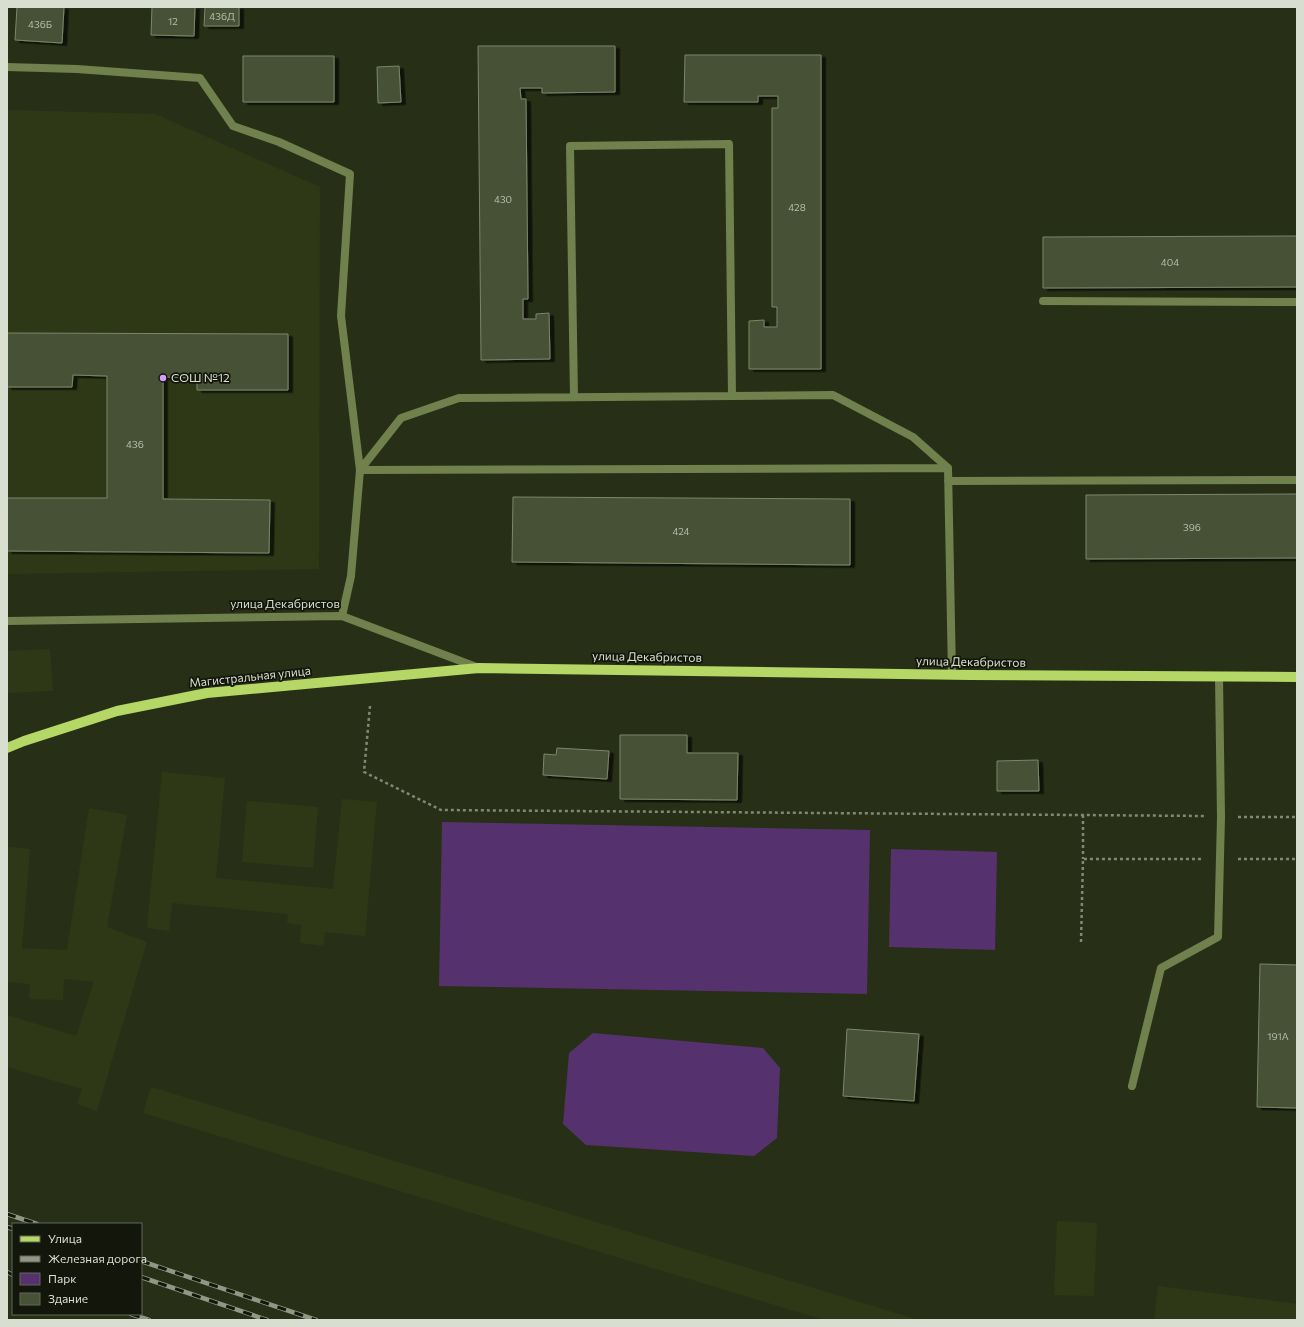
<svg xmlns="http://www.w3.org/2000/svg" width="1304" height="1327" font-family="Commissioner,sans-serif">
	<defs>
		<filter id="shadow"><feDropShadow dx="4.5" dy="2.5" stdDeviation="0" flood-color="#0009"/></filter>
	</defs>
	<rect width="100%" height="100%" fill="#273016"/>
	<path fill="#2e3817" d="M7,110l148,4 165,73 -1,382 -312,5z
		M50,649l3,42 -46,2v-42z
		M162,772l63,6 -9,100 117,11 9,-90 35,3 -12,134 -40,-4 -2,14 -23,-3 1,-18 -14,-2 1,-9 -116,-11 -3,28 -22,-3z
		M247,801l71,6 -5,61 -71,-6z
		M89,808l38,7 -20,112 40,15 -50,169 -20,-7 5,-15 -75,-22v-52l69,21 18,-54 -30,-3 -1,21 -34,-1 1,-15 -23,-2v-135l23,2 -8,99 45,2z
		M151,1087l768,233h-95l-681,-207z
		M1057,1221l40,2 -3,73 -40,-1z
		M1158,1286l139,18v16h-143z"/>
	<path fill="#55326d" d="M442,822l428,8 -3,164 -428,-8z
		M891,849l106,3 -2,98 -106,-3z
		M593,1033l170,15 17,20 -3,70 -23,18 -168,-11 -23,-21 6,-71z"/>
	<path fill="#475136" stroke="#7c866a" filter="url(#shadow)" d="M17,7h47l-2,36 -47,-3z
		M152,7h43l-1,29 -43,-1z
		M205,7h34v19h-35z
		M478,46h137v46l-73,1v-5h-22l1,11h5l2,200h-5v20h13v-5l13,-1 1,46 -69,1z
		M685,55h136v314h-72v-48l15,-1v7h13v-20h-5v-199h6v-12h-20v6h-74z
		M243,56h91v46h-91z
		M399,66l2,36 -23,1 -1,-36z
		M1297,236v51l-254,1v-51z
		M7,333l281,1v56h-91v-12l-34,-1v122l107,1 -1,53 -262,-2v-53h100v-122l-34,-1 -1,12h-65z
		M1297,494v64l-211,1v-64z
		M513,497l337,2v66l-338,-3z
		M620,735h67v18h51l-1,47 -117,-1z
		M557,748l52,3 -2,28 -64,-4 1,-21 12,1z
		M1038,760l1,31h-42v-30z
		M1260,964l37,1v143l-40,-1z
		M847,1029l72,5 -5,67 -71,-5z"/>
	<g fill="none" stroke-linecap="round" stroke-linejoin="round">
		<path stroke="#818974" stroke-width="2.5" stroke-dasharray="3 3" stroke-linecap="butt" d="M370,706l-6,66 77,38 764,6
			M1083,815v44
			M1238,817h59
			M1238,859h59
			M1081,942l2,-83h120"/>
		<path stroke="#70814d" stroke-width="8" d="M7,67l70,2 123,9 33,48 46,16 71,32 -9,142 19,154 -9,106 -9,40
			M1043,301l254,1
			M732,396l101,-1 80,42 35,31 4,207
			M360,470l41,-52 58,-20 273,-2 -3,-252 -159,2 4,251
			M360,470l588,-2
			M948,481l349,-1
			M1132,1086l29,-118 57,-31 3,-120 -2,-140"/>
		<path stroke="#70814d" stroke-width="8" d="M7,621l335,-5 137,52"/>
		<path stroke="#b4d766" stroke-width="10" d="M7,748l17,-7 93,-30 90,-18 272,-25 492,7 326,2"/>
		<defs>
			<path id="rail" d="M7,1214l30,10
				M7,1227l6,2
				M141,1261l175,59
				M7,1272l6,3
				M141,1277l126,43
				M131,1314l18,6"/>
		</defs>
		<use href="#rail" stroke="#909784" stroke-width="4.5"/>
		<use href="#rail" stroke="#12160b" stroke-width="3" stroke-dasharray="9" stroke-linecap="butt"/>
	</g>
	<circle fill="#d49cfc" stroke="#12160b" stroke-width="1.5" cx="163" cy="378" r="4"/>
	<g text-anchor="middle" stroke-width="3.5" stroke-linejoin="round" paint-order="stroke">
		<g font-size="10" fill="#b4bcaa">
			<text x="222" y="20">436Д</text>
			<text x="173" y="25">12</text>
			<text x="40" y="28">436Б</text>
			<text x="503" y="203">430</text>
			<text x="797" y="211">428</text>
			<text x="1170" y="266">404</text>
			<text x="135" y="448">436</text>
			<text x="1192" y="531">396</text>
			<text x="681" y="535">424</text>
			<text x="1278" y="1040">191А</text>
		</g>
		<g font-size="12" fill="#d9dfd0" stroke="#12160b" text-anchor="start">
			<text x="171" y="382">СОШ №12</text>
		</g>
		<g font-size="12" fill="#d9dfd0" stroke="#12160b">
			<text x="285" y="608">улица Декабристов</text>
			<text transform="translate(647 657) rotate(1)" y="4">улица Декабристов</text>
			<text transform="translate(971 662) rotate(1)" y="4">улица Декабристов</text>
			<text transform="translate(250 677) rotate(-6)" y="4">Магистральная улица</text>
		</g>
	</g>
	<rect width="1304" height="1327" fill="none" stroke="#d9dfd0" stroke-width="16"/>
	<rect x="12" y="1223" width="130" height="92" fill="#12160b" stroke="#62665a"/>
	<rect x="20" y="1236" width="20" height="6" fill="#b4d766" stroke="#62665a"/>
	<text x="48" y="1243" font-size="12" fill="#d9dfd0">Улица</text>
	<rect x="20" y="1256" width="20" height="6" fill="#909784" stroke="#62665a"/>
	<text x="48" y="1263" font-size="12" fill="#d9dfd0">Железная дорога</text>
	<rect x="20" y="1273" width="20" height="12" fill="#55326d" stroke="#62665a"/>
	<text x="48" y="1283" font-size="12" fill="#d9dfd0">Парк</text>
	<rect x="20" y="1293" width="20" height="12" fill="#475136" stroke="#62665a"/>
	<text x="48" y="1303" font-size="12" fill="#d9dfd0">Здание</text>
</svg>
